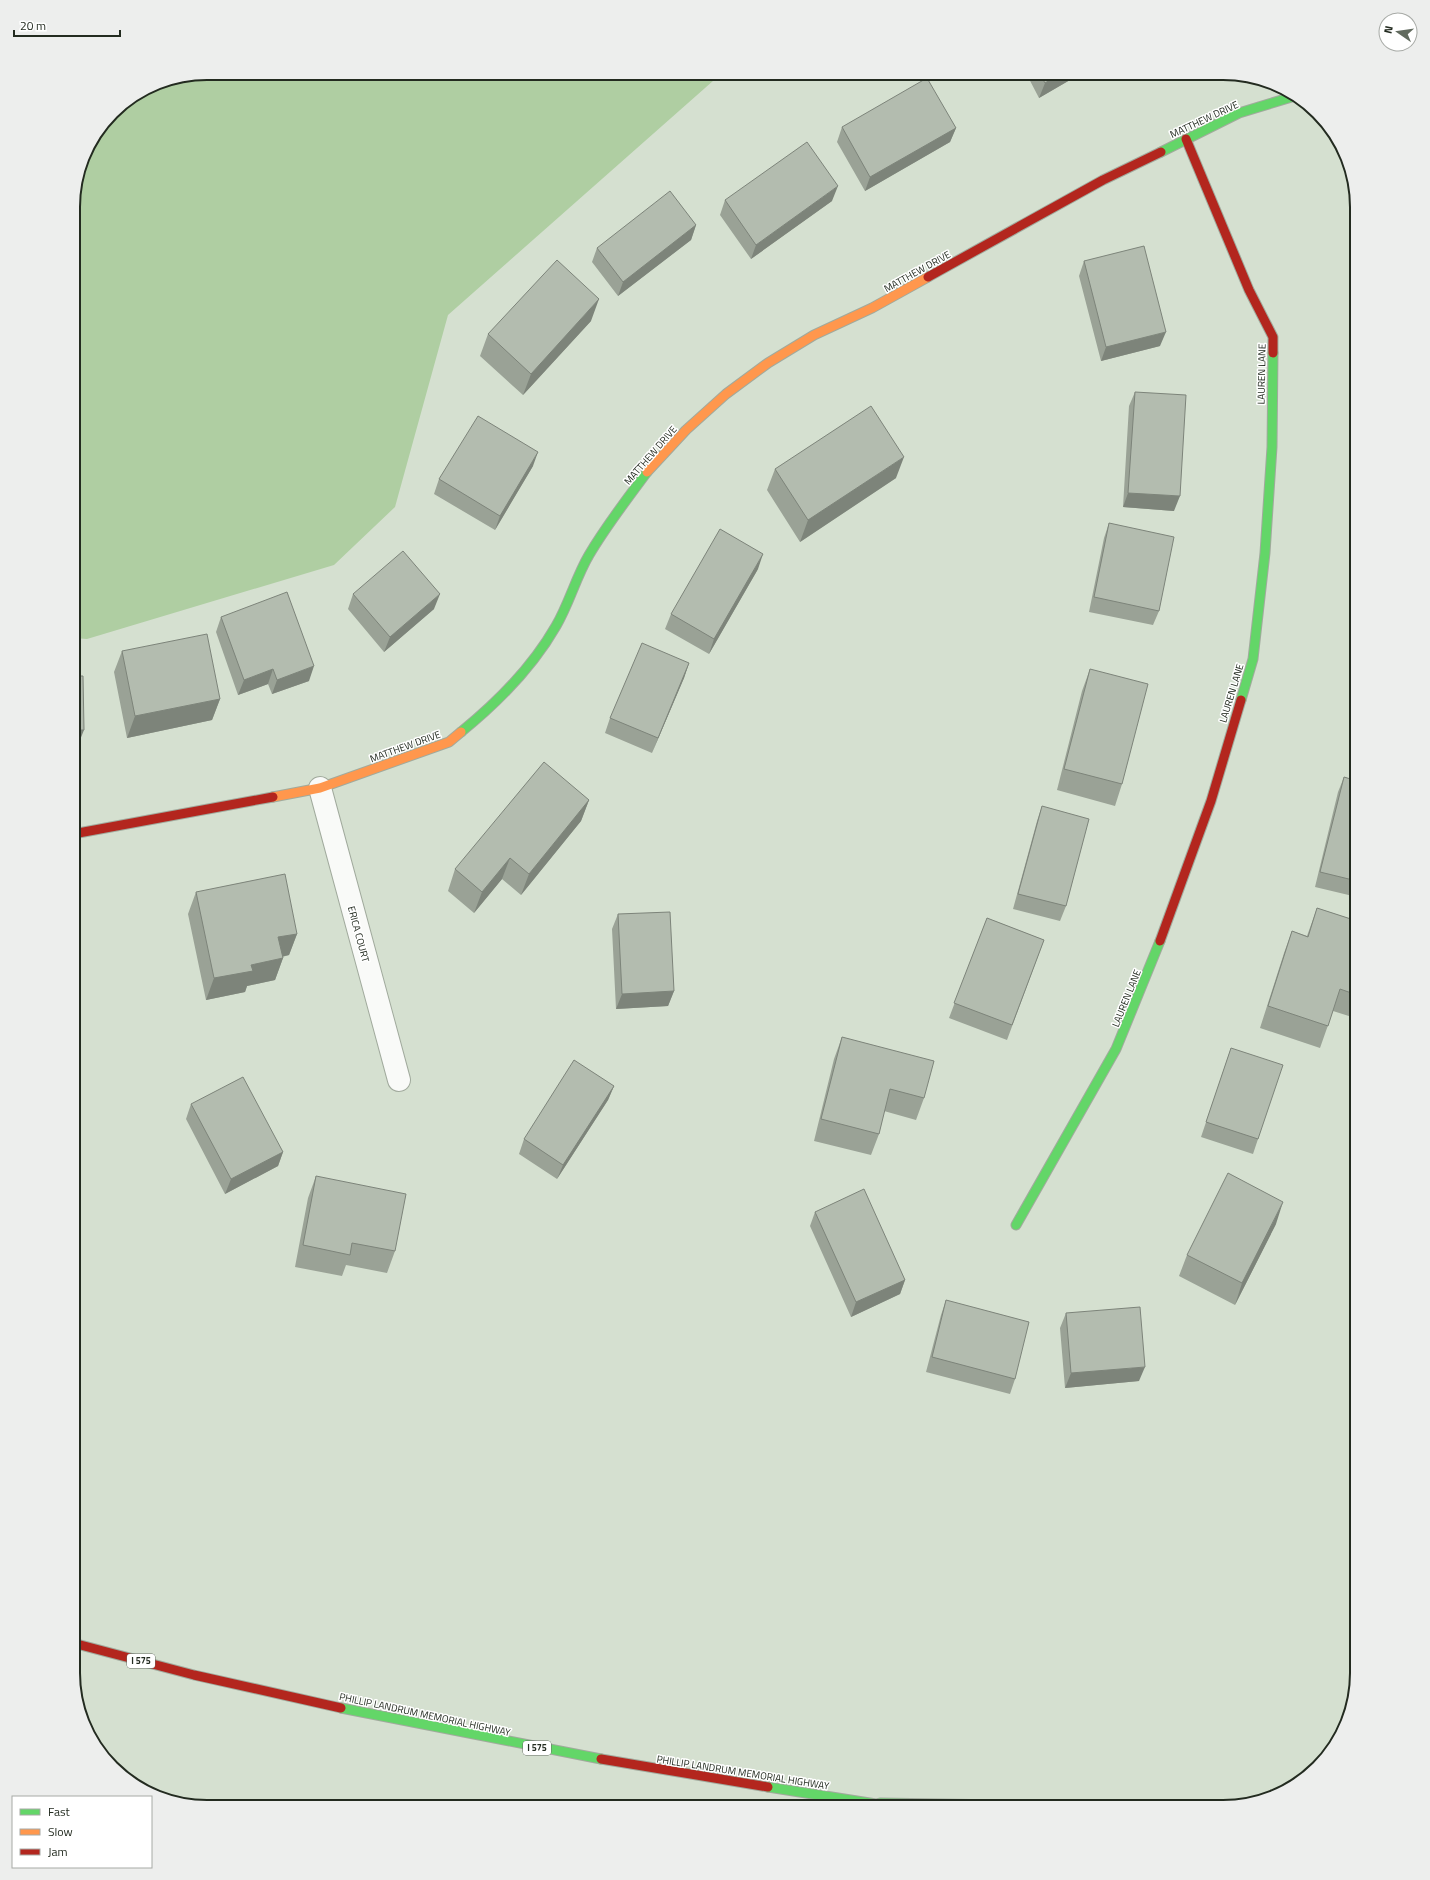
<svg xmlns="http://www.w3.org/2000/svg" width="1430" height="1880" font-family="'Titillium Web',sans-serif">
	<rect width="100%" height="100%" fill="#d5e0d0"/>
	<path fill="#afcea2" d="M207,73h515l-274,242 -53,192 -61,58 -247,74 -14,-1v-440l14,-50 31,-42 38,-23z"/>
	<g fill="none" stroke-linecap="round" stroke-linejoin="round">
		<defs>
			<path id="street" d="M320,788l79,292"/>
			<path id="fast" d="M1161,152l78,-39 56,-17
				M1241,700l12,-41 12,-106 7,-106 1,-94
				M461,732c37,-30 71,-64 95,-106 13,-22 20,-49 33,-71 17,-29 38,-56 58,-83
				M1016,1225l100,-176 44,-108
				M341,1708l260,51
				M768,1787l127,20
				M880,1803l233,4"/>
			<path id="slow" d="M647,472l39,-42 40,-36 42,-31 46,-28 58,-27 56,-31
				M273,797l47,-9 129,-46 12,-10"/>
			<path id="jam" d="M1186,139l63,151 24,47v16
				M928,277l175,-97 58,-28
				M73,834l200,-37
				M1160,941l51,-140 30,-101
				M73,1643l121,32 147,33
				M601,1759l167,28"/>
		</defs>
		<use href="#street" stroke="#a1aa9d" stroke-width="24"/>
		<use href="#fast" stroke="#a1aa9d" stroke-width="11"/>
		<use href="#slow" stroke="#a1aa9d" stroke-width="11"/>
		<use href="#jam" stroke="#a1aa9d" stroke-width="11"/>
		<use href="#street" stroke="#f9faf8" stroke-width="22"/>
		<use href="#fast" stroke="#63d668" stroke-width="9"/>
		<use href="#slow" stroke="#ff974d" stroke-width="9"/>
		<use href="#jam" stroke="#b3261e" stroke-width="9"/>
	</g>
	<path fill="#9aa296" d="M1026,73h56l-43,25z
		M842,127l114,1 -6,14 -85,49 -28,-49z
		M1349,164l3,8 5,35v24l-6,1 -3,-66z
		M725,200l107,1 -81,58 -31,-44z
		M696,225l-5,15 -73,56 -26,-34 5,-14z
		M1084,261l76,85 -59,15 -22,-85z
		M591,321l-68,74 -43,-39 8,-22z
		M1135,392l39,119 -51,-4 6,-101z
		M533,466l-38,64 -61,-36 5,-15z
		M775,469l121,9 -96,64 -33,-52z
		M1109,523l50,88 -6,14 -64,-13 15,-74z
		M758,569l-49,85 -44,-25 6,-15z
		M353,594l81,15 -50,43 -36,-43z
		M221,617l88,64 -37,13 -4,-10 -30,11 -22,-63z
		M122,651l98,48 -8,21 -85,18 -13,-66z
		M689,663l-5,15 -32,75 -47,-20 5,-15z
		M1090,669l32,115 -7,22 -58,-16 25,-99z
		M1344,777l13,4v116l-42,-10 23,-95z
		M589,800l-8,21 -60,74 -19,-16 -28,34 -26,-22 7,-22z
		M1042,806l24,100 -6,15 -47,-12 24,-88z
		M196,892l101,42 -8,21 -7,2 1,1 -8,22 -28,6 -2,6 -39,8 -18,-86z
		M1317,908l40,13v81l-5,15 -19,-6 -13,37 -60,-20 24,-75 8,-22 15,5z
		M618,914l56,77 -6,15 -52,3 -4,-80z
		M987,918l57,22 -37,100 -58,-22z
		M842,1037l82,61 -8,22 -32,-9 -5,23 -8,21 -57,-14 20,-82z
		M1231,1048l27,91 -5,15 -52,-17z
		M614,1086l-6,14 -51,79 -38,-25 5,-15z
		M191,1104l92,48 -5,14 -53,28 -39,-75z
		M316,1176l79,75 -8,22 -41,-8 -4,11 -47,-9 13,-69z
		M815,1212l90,68 -5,14 -49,23 -41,-91z
		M1276,1224l-41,81 -56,-29 8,-21z
		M946,1300l69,79 -5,15 -84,-22 15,-57z
		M1066,1313l73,68 -74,7 -5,-60z"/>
	<path fill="#7d847a" d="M1061,73h21l-43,25 6,-15z
		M956,128l-6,14 -85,49 5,-14z
		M838,186l-6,15 -81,58 5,-14z
		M1357,215v16l-6,1z
		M696,225l-5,15 -73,56 5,-14z
		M599,299l-8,22 -68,74 8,-21z
		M1166,332l-6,14 -59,15 5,-14z
		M538,452l-5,14 -38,64 5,-14z
		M904,457l-8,21 -96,64 8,-22z
		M1128,493l52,3 -6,15 -51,-4z
		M763,554l-5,15 -49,85 5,-15z
		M440,594l-6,15 -50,43 6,-15z
		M689,663l-5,15 -32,75 6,-15z
		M314,666l-5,15 -37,13 5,-14z
		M273,669l-5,15 -30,11 6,-15z
		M220,699l-8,21 -85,18 8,-22z
		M73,730h11l-6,15h-5z
		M589,800l-8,21 -60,74 8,-21z
		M510,858l-8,21 -28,34 8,-21z
		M297,934l-8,21 -18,4 7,-22z
		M283,958l-8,22 -28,6 -2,6 -39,8 8,-22 37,-13z
		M674,991l-6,15 -52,3 6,-15z
		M614,1086l-6,14 -51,79 6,-14z
		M283,1152l-5,14 -53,28 6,-15z
		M1283,1202l-7,22 -41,81 7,-22z
		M905,1280l-5,14 -49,23 5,-15z
		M1145,1367l-6,14 -74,7 6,-15z"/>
	<path fill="#b3bcaf" stroke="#7d847a" d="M1039,73h22l-16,10z
		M927,78l29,50 -86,49 -28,-50z
		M807,142l31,44 -82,59 -31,-45z
		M670,191l26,34 -73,57 -26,-34z
		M1144,246l22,86 -60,15 -22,-86z
		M557,260l42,39 -68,75 -43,-40z
		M1135,392l51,3 -6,101 -52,-3z
		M871,406l33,51 -96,63 -33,-51z
		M478,416l60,36 -38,64 -61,-37z
		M1109,523l65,14 -15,74 -65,-14z
		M720,529l43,25 -49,85 -43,-25z
		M403,551l37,43 -50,43 -37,-43z
		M287,592l27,74 -37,14 -4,-11 -29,11 -23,-63z
		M207,634l13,65 -85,17 -13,-65z
		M642,643l47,20 -31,75 -48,-20z
		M1090,669l58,15 -26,100 -58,-15z
		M73,676h10l1,54h-11z
		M544,762l45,38 -60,74 -19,-16 -28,34 -27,-23z
		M1344,777l13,4v100l-37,-9z
		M1042,806l47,13 -23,87 -48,-12z
		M285,874l12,60 -19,3 5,21 -32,7 2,6 -39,7 -18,-86z
		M1317,908l40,13v74l-17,-6 -12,37 -60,-20 24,-75 16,6z
		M670,912l4,79 -52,3 -4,-80z
		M987,918l57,22 -32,85 -58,-22z
		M842,1037l92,24 -10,37 -34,-9 -11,45 -58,-15z
		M1231,1048l52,17 -25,74 -52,-17z
		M574,1060l40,26 -51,79 -39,-26z
		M243,1077l40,75 -52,27 -40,-75z
		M1228,1173l55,29 -41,81 -55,-28z
		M316,1176l90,18 -11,57 -43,-8 -2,12 -47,-10z
		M864,1189l41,91 -49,22 -41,-90z
		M946,1300l83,22 -14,57 -83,-22z
		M1140,1307l5,60 -74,6 -5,-60z"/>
	<g text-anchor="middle" stroke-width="3" stroke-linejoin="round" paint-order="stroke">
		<g fill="#fff" stroke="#656b63" stroke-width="1">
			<rect x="127" y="1654" width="28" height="14" rx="3"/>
			<rect x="523" y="1741" width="28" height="14" rx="3"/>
		</g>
		<g font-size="9" font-weight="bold" fill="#232b20">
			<text x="141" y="1664">I 575</text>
			<text x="537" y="1751">I 575</text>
		</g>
		<g font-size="10" fill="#232b20" stroke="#fff">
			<text transform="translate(1204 119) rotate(-25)" y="4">MATTHEW DRIVE</text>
			<text transform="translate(917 271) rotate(-29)" y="4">MATTHEW DRIVE</text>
			<text transform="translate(1261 374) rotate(-89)" y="4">LAUREN LANE</text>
			<text transform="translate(650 455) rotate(-49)" y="4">MATTHEW DRIVE</text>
			<text transform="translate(1231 693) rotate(-73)" y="4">LAUREN LANE</text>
			<text transform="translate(405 746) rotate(-20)" y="4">MATTHEW DRIVE</text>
			<text transform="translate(359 934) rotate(75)" y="4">ERICA COURT</text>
			<text transform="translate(1126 998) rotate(-68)" y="4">LAUREN LANE</text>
			<text transform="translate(425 1714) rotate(12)" y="4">PHILLIP LANDRUM MEMORIAL HIGHWAY</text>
			<text transform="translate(743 1772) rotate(9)" y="4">PHILLIP LANDRUM MEMORIAL HIGHWAY</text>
		</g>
	</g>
	<path d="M0 0H1430V1880H0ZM207 80H1223A127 127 0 0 1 1350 207V1673A127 127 0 0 1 1223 1800H207A127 127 0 0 1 80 1673V207A127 127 0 0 1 207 80Z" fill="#edeeed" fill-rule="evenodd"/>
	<path fill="none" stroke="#232b20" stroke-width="2" d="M207 80H1223A127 127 0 0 1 1350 207V1673A127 127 0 0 1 1223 1800H207A127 127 0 0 1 80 1673V207A127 127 0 0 1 207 80Z"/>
	<rect x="12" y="1796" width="140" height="72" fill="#ffffff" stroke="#a7aaa6"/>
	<rect x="20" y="1809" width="20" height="6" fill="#63d668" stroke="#a7aaa6"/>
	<text x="48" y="1816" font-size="12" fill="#232b20">Fast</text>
	<rect x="20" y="1829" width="20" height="6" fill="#ff974d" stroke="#a7aaa6"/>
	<text x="48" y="1836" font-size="12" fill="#232b20">Slow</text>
	<rect x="20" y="1849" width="20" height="6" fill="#b3261e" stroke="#a7aaa6"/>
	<text x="48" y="1856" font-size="12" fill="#232b20">Jam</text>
	<g transform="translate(1398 32) rotate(283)"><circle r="19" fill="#ffffff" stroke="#a7aaa6"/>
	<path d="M0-3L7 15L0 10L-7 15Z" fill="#616a5e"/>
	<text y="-6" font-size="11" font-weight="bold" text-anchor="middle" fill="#232b20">N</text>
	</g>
	<path d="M14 30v6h106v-6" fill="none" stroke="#232b20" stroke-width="2"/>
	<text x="20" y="30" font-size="12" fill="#232b20" stroke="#ffffff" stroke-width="3" paint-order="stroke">20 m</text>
</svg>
